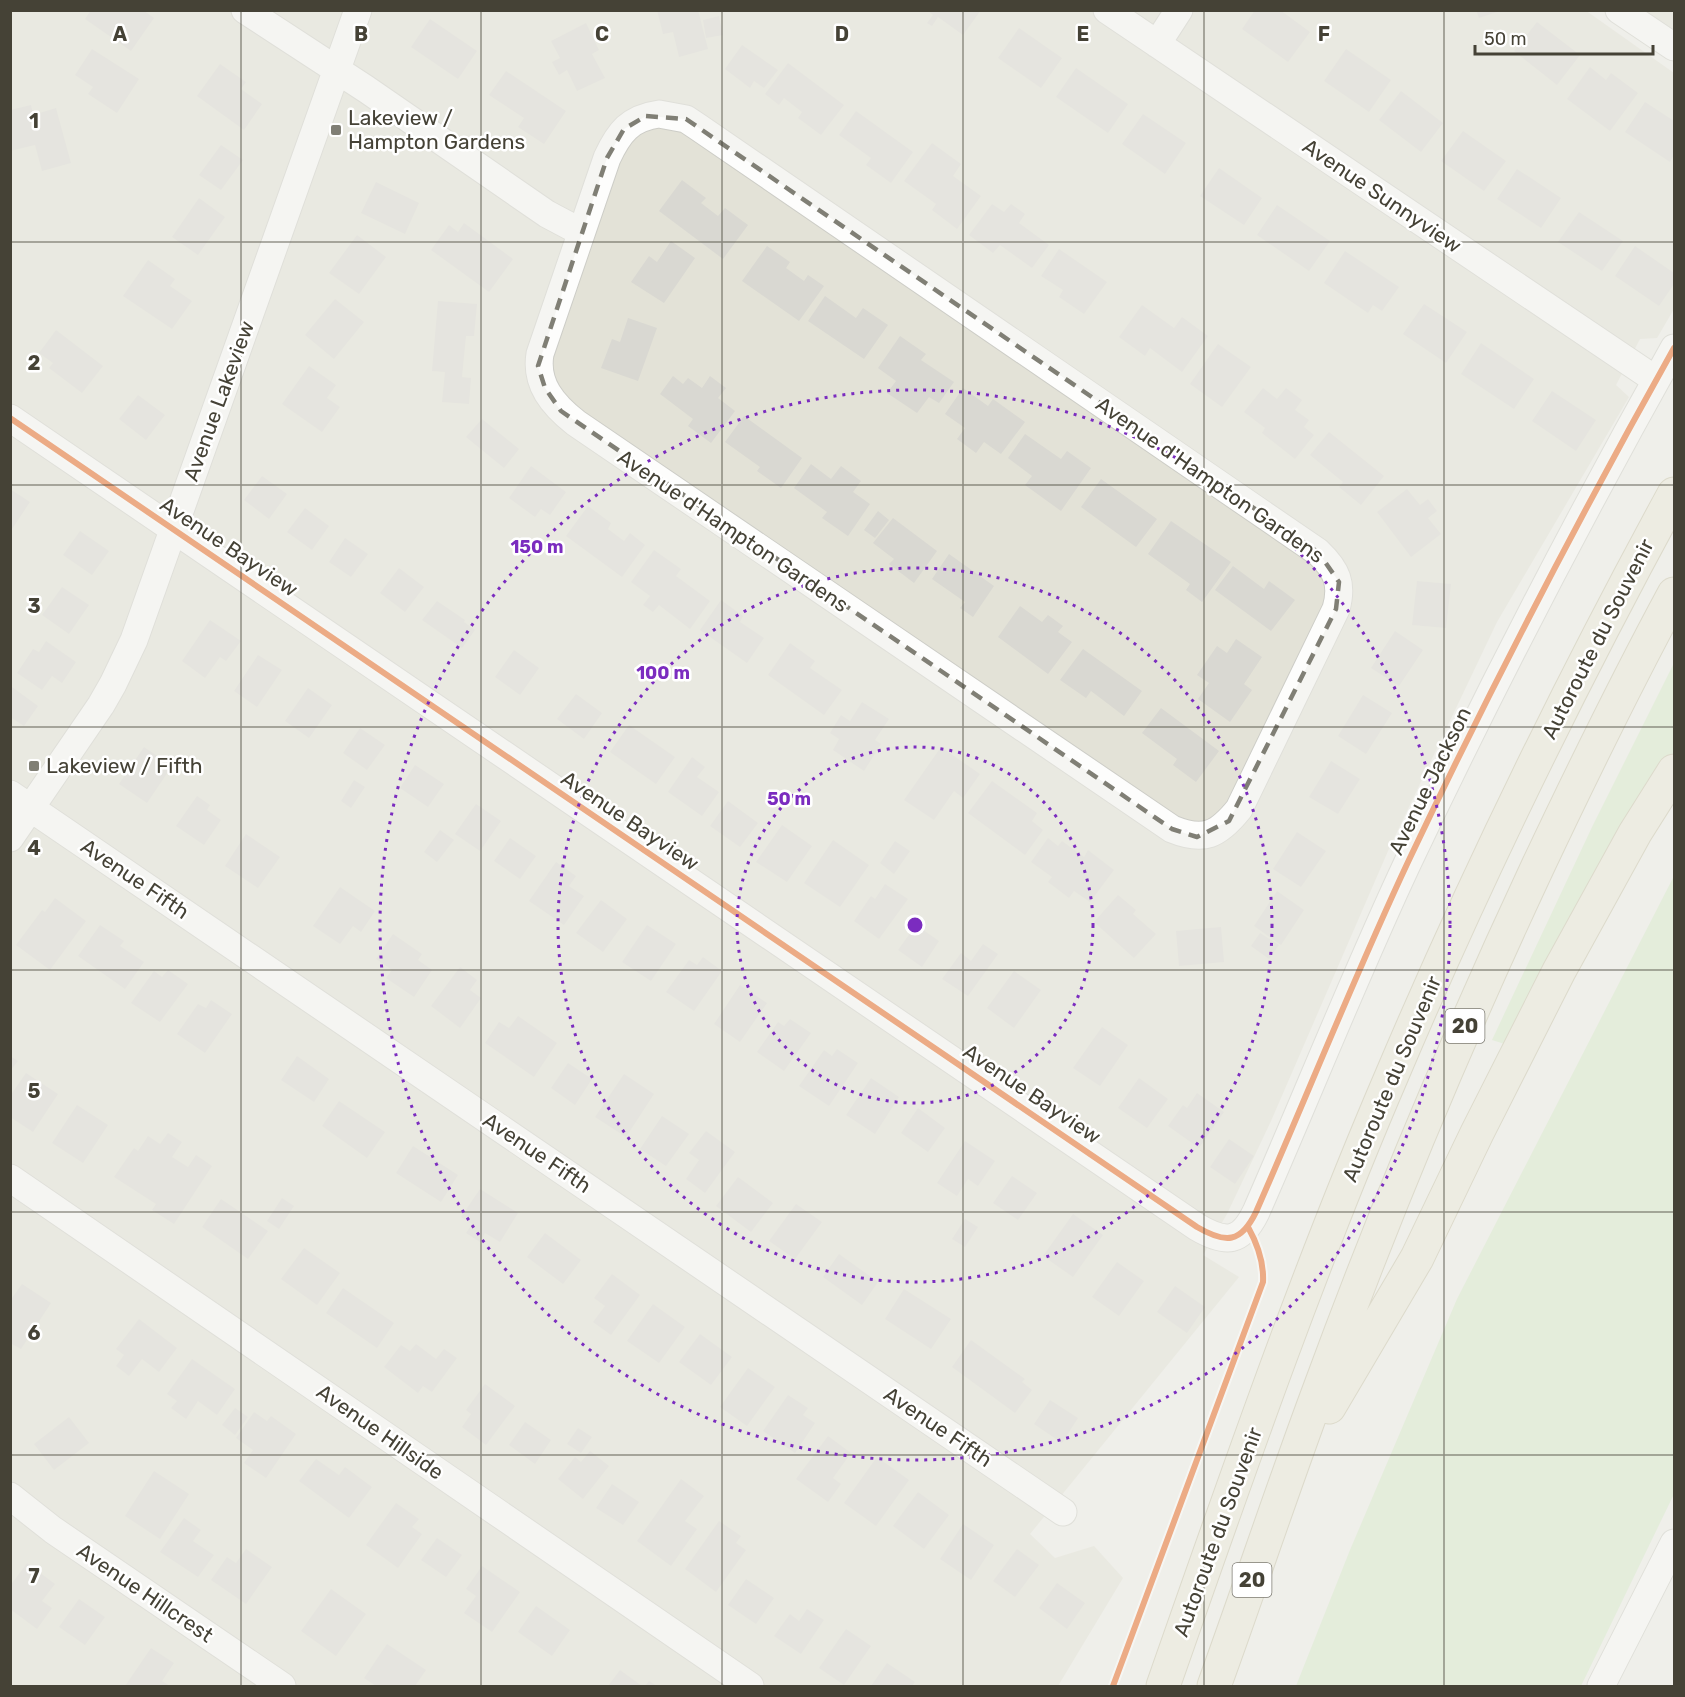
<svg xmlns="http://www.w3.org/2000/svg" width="1685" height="1697" font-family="Rubik,sans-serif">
	<rect width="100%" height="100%" fill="#efefea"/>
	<path fill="#e3e2d7" d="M1585,10l89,63v236l-17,29 -17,1 -24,46 13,12 -132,225 -109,229 -117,270 -44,93 -24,41 36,22 -209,257 25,24 39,-12 29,32 -65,108h-1047v-1675z
		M1642,11h32v22z"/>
	<path fill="#d7eacb" d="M1674,663v96l-163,287 -19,-6 101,-215z
		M1674,876v618l-93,192h-285l54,-136 107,-251z"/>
	<path fill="#d9d8d2" d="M91,10h52l11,8 -23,33 -46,-32z
		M657,10h41l10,39 -29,8 -6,-25 -10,2z
		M927,10h54l-18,25 -25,-18 -6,9 -5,-3 6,-8z
		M1255,10h25l30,22 -22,30 -46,-33z
		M1476,10h24v1l-21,7z
		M719,16l4,19 -17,3 -3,-18z
		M430,19l47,32 -19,28 -47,-32z
		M1537,22l43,33 -23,30 -43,-34z
		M586,23l13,27 -7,4 13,24 -28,13 -10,-21 -8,5 -7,-13 8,-4 -9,-17z
		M1019,28l43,30 -21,30 -43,-30z
		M742,45l36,25 -14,18 -10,-7 -4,7 -25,-19z
		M92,49l47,30 -22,34 -29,-19 5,-7 -18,-12z
		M1346,49l45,31 -22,32 -45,-31z
		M788,63l56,42 -23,30 -23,-17 4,-6 -18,-14 -5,7 -14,-11z
		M220,64l26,18 -5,7 21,15 -18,26 -47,-34z
		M1590,67l16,13 5,-7 27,20 -28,38 -43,-32z
		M1076,68l52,36 -20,29 -52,-36z
		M506,71l60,40 -22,33 -26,-17 6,-9 -35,-23z
		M1401,91l42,32 -22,29 -42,-32z
		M1645,102l29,19v34l-4,7 -45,-30z
		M31,105l2,10 23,-7 15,55 -29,8 -7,-26 -25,6v-41z
		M856,111l57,41 -22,31 -25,-18 5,-7 -32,-23z
		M1143,114l43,29 -21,31 -43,-30z
		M1463,131l43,30 -22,30 -43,-30z
		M932,143l29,21 -8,12 28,20 -24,33 -25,-19 4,-6 -32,-23z
		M221,145l22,15 -22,30 -22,-15z
		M1219,168l43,30 -18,27 -44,-29z
		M1517,169l44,29 -20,30 -44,-29z
		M682,180l24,18 -5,5 17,13 7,-8 23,17 -25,34 -64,-48z
		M376,182l43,21 -14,31 -44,-21z
		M199,198l26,19 -27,38 -26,-18z
		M992,204l12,8 7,-8 14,10 -6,9 30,22 -17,23 -32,-23 -7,8 -24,-18z
		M1277,205l53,36 -21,30 -52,-36z
		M1579,212l44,29 -21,30 -44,-29z
		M464,223l49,36 -24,33 -58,-42 18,-25 9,7z
		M357,235l29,22 -27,37 -30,-21z
		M671,241l24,17 -31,45 -33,-21 18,-26 8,6z
		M767,246l23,16 -4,6 18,13 4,-6 16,11 -25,35 -57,-40z
		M1635,246l39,27v11l-15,22 -44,-30z
		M1059,249l48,33 -23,32 -25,-17 4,-7 -22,-14z
		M1345,251l54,36 -17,24 -9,-6 -5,8 -44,-30z
		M148,260l27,19 -5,7 22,15 -20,28 -49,-33z
		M825,296l31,22 7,-10 25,17 -24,34 -56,-38z
		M335,299l29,23 -30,37 -29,-24z
		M438,301l39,3 -3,32h-8l-4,41 9,1 -2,26 -27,-2 3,-30 -13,-1z
		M1424,304l43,28 -21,31 -43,-29z
		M1142,305l32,23 8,-11 26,19 -26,36 -32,-24 -5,8 -26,-19z
		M628,318l29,10 -19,53 -37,-13 11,-29 8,3z
		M56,330l47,36 -21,27 -33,-25 4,-5 -14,-10z
		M900,336l26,18 -5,6 33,22 -15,21 -10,-6 -12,16 -30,-20 9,-12 -18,-13z
		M1481,343l53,36 -20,30 -53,-35z
		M1218,344l33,23 -29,40 -32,-23z
		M309,366l27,19 -9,13 13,9 -18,25 -40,-28z
		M673,376l10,8 5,-6 14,10 8,-12 16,12 -8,10 17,13 -24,32 -23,-17 5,-7 -33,-25z
		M963,388l25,18 5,-7 32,23 -24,32 -17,-12 -8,11 -19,-14 8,-11 -20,-14z
		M1263,388l14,11 9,-11 16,12 -7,10 14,10 -5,7 10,8 -19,24 -33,-26 3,-5 -21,-16z
		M1552,391l44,29 -20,31 -44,-30z
		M138,395l27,20 -19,25 -27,-21z
		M744,416l58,42 -21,30 -24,-17 3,-4 -35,-25z
		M482,419l37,30 -15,19 -38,-31z
		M1329,432l55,44 -23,29 -22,-18 4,-5 -33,-27z
		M1025,434l36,25 6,-8 24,17 -30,43 -36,-26 7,-9 -24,-18z
		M811,464l20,15 10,-13 20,15 -8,11 17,12 -22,32 -26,-18 5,-6 -33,-24z
		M531,466l35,26 -16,23 -9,-6 -6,8 -26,-19z
		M262,476l25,18 -18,25 -25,-19z
		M1101,479l56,40 -21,28 -55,-40z
		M10,489l20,13 -20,30z
		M1407,489l13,16 8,-6 9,12 -9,7 13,16 -30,23 -34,-45z
		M588,506l23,17 -3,6 16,12 6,-8 15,12 -23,32 -56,-41z
		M305,508l24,18 -17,24 -25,-18z
		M878,511l11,9 -14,18 -11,-8z
		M893,518l44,33 -23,32 -25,-19 5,-5 -21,-16z
		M1171,521l60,41 -29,40 -16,-12 4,-6 -42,-30z
		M80,531l29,20 -17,24 -29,-20z
		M345,538l23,16 -17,23 -22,-15z
		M654,550l27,19 -5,7 34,25 -20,28 -31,-24 -6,7 -10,-7 7,-9 -19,-14z
		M949,554l45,32 -21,31 -13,-9 5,-6 -33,-23z
		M1233,566l31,23 5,-8 26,19 -24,31 -56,-41z
		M399,568l25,19 -19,25 -25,-19z
		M1417,581l34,3 -5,44 -34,-3z
		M62,587l27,18 -20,29 -27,-19z
		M721,600l22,16 -3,6 24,16 -17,25 -47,-33z
		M437,601l28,19 -1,2 11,8 -13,18 -40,-28z
		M1020,606l22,16 6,-7 15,11 -5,6 14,10 -24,32 -50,-37z
		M210,620l31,21 -15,20 -6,-4 -15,21 -23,-17z
		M1395,631l28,19 -24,36 -28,-18z
		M1236,639l26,18 -18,27 8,6 -22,32 -32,-23 11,-16 -12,-8 20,-29 10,7z
		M46,641l30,21 -14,21 -10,-7 -10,14 -25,-17 16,-24 6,3z
		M790,643l25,18 -5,7 32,22 -18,25 -56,-40z
		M1083,649l59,42 -18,25 -33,-25 -5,7 -26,-18z
		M514,650l25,18 -19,27 -25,-18z
		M258,655l24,15 -25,37 -23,-16z
		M12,687l26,19 -14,20 -14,-9v-28z
		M308,688l24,17 -23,33 -24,-17z
		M576,694l26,19 -18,26 -27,-20z
		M1363,695l29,18 -26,41 -28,-18z
		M862,702l27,17 -14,21 6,4 -17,27 -31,-21 6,-11 -9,-6 11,-18 9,6z
		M1161,708l58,43 -23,31 -23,-17 4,-6 -35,-26z
		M629,725l46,32 -19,27 -46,-32z
		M360,728l25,17 -18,25 -24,-17z
		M144,747l28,19 -25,37 -28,-19z
		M941,747l39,27 -17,24 -9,-7 -20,29 -30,-20z
		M692,757l13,10 -8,10 22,15 -17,24 -34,-24z
		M1331,761l29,18 -22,35 -29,-17z
		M415,765l29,19 -16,23 -28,-19z
		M354,780l11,7 -14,21 -10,-7z
		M992,781l45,32 -5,8 11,9 -18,25 -57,-42z
		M197,796l13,9 -3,5 14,10 -17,25 -28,-19z
		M728,801l30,22 -18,24 -30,-21z
		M476,804l25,17 -21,30 -25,-17z
		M782,825l30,21 -25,36 -31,-20z
		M440,830l14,10 -17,22 -13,-10z
		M1297,832l29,19 -25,36 -28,-18z
		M246,834l34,23 -22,31 -33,-22z
		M510,838l26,18 -16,23 -26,-18z
		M1048,838l10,8 4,-5 22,16 4,-7 26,20 -24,32 -16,-11 -5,7 -21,-16 4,-5 -21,-15z
		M833,840l36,25 -29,42 -36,-24z
		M895,841l15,10 -16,23 -14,-11z
		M556,862l20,14 -7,10 15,10 -20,29 -35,-24z
		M885,884l23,15 -29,40 -25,-18 17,-25 4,3z
		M340,887l35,24 -14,21 -8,-6 -13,18 -27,-18z
		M1277,891l27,19 -23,35 -27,-19z
		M1118,895l18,15 -3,4 23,20 -22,24 -40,-36z
		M55,898l31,23 -36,49 -34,-25 26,-35 3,2z
		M601,900l26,19 -24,33 -27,-19z
		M100,925l24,16 -4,5 24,16 -19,27 -47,-33z
		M647,925l29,19 -25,37 -29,-19z
		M916,925l23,16 -17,26 -24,-17z
		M1221,927l3,35 -45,4 -3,-35z
		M1260,933l19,12 -10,14 -18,-13z
		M393,934l29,20 -4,6 14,10 -18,27 -28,-19 6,-8 -16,-11z
		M983,944l15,10 -30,42 -26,-17 19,-26 10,8z
		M703,957l19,14 -28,40 -28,-19 23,-32 8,5z
		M460,967l17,13 -7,10 11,8 -21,30 -29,-22z
		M168,970l20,14 -28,38 -29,-19 23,-32 8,6z
		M1014,971l27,19 -27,38 -27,-20z
		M740,985l27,18 -27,39 -26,-18z
		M211,1000l21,14 -27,39 -28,-19 21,-30 8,4z
		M518,1016l39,27 -23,34 -49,-34 14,-21 10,6z
		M790,1019l21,14 -27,38 -27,-19 21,-30 6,4z
		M1102,1027l26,18 -28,41 -27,-18z
		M837,1049l21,14 -29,43 -30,-20 25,-36 8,6z
		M10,1056l8,5 -8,10z
		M297,1056l32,23 -15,23 -33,-22z
		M568,1063l24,16 -17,26 -24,-17z
		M26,1073l32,21 -25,38 -23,-15v-21z
		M624,1074l30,20 -28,43 -31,-20z
		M871,1078l28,19 -24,37 -29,-19z
		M1139,1078l29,21 -21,29 -29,-20z
		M1197,1093l27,19 -25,36 -31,-22 15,-21 4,3z
		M339,1101l46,31 -18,26 -45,-32z
		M77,1105l31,20 -25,38 -31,-20z
		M918,1108l27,20 -17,24 -27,-19z
		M662,1116l27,18 -23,32 -26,-17z
		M706,1131l29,21 -30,41 -19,-14 13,-19 -10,-7z
		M168,1133l14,9 -10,15 16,10 8,-12 16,11 -38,58 -22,-14 4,-6 -42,-27 20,-29 4,3 10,-15 12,8z
		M1229,1139l25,17 -19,28 -25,-17z
		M965,1141l30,20 -17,25 -10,-7 -11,17 -20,-13z
		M413,1146l45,29 -17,27 -45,-29z
		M1012,1176l25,17 -19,27 -25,-17z
		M738,1177l35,26 -22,29 -35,-26z
		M480,1189l38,24 -18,29 -15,-9 -5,9 -14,-9 6,-9 -11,-7z
		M282,1198l12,8 -15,23 -12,-8z
		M221,1199l47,32 -20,28 -46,-32z
		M796,1204l26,18 -27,37 -26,-18z
		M1073,1214l30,21 -30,42 -30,-21z
		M965,1219l13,8 -13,20 -13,-8z
		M545,1233l36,27 -18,24 -36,-27z
		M304,1248l36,25 -23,32 -36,-26z
		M839,1254l39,28 -16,23 -39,-28z
		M1117,1262l27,19 -25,35 -27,-19z
		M612,1274l28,21 -29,40 -18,-13 12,-16 -11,-8z
		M22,1284l29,19 -30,46 -11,-6v-42z
		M1175,1286l30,21 -18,26 -30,-21z
		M343,1288l51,35 -17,25 -51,-35z
		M904,1289l47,30 -20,30 -46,-30z
		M653,1304l32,23 -26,36 -32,-22z
		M139,1319l38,29 -18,24 -17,-13 -13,17 -13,-10 8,-11 -8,-6z
		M700,1334l32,23 -21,28 -32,-23z
		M971,1340l54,39 -3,3 10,8 -17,23 -63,-46z
		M416,1344l20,15 8,-10 13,9 -25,34 -9,-6 -5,7 -34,-26 17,-22 9,6z
		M192,1359l43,30 -18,26 -19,-14 -12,18 -15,-11 6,-7 -10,-7z
		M748,1368l27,19 -28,39 -27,-19z
		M485,1384l30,22 -29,39 -24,-18 9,-13 -5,-4z
		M788,1395l20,13 -5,7 12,8 -20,30 -32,-22z
		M1050,1400l28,18 -16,25 -28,-19z
		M235,1408l13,9 -13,18 -13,-10z
		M254,1412l13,9 4,-5 25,18 -30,44 -22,-15 9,-13 -17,-12z
		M69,1417l20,26 -35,27 -20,-26z
		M525,1422l26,18 -16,24 -26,-19z
		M578,1428l14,9 -11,16 -14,-9z
		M828,1436l23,17 -18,25 8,6 -13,18 -32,-23z
		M590,1451l19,15 -26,33 -25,-20 17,-22 6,5z
		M877,1457l32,23 -33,46 -32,-23z
		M316,1459l23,16 6,-8 27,20 -23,31 -50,-37z
		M154,1471l35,23 -29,45 -35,-23z
		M681,1479l23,17 -19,25 12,8 -26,37 -34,-25z
		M612,1484l27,18 -16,23 -27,-17z
		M918,1492l31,23 -25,34 -31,-23z
		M396,1503l23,16 -7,8 10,7 -24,34 -32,-23z
		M184,1518l17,12 -8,11 21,14 -16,22 -38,-25z
		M719,1521l22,15 -5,7 10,7 -30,42 -31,-23z
		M963,1524l31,21 -23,35 -31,-21z
		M437,1538l25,17 -16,22 -25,-17z
		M246,1549l26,18 -26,37 -35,-24 16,-23 9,6z
		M1017,1549l22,16 -24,32 -22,-16z
		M27,1563l28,21 -13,17 10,7 -15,21 -27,-20v-23z
		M482,1566l38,26 -28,40 -28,-19 12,-17 -10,-7z
		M746,1579l28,19 -18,26 -28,-19z
		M1057,1583l28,20 -18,26 -28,-21z
		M331,1589l35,25 -30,42 -35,-25z
		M79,1599l26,18 -20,28 -26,-18z
		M536,1606l34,24 -18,26 -34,-24z
		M807,1609l17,11 -23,34 -27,-18 16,-22 9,7z
		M846,1629l25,17 -27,39 -25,-17z
		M387,1644l39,26 -11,16h-39l-12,-8z
		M151,1648l23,15 -12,18 8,5h-45z
		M887,1663l28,19 -3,4h-41z
		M620,1670l22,16h-34z
		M649,1681l8,5h-12z"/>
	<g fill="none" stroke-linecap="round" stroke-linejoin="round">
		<defs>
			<path id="minor" d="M245,10l121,79 181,125 34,18
				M1107,10l549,370
				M1619,10l55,37
				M1157,44l22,-34
				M659,114l27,5 12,8 620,425c19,18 25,32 18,57l-97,200c-21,26 -35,33 -67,20l-596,-406c-23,-18 -41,-39 -36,-69l67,-196c12,-26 23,-40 52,-44z
				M10,418l1187,809c29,17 44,16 59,-15 51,-116 98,-235 152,-350 83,-175 172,-346 266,-514
				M10,794l1053,718
				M10,838l91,-133 12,-21 21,-44 224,-630
				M10,1178l740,508
				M10,1496l43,34 229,156
				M1601,1686l73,-143"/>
			<path id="highway" d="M1329,1407l88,-149 60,-125 82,-162 76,-138 39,-62
				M1163,1686c72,-205 143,-411 229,-611 84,-198 179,-392 282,-581
				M1214,1686c36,-99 69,-199 106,-298 65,-177 138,-351 218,-522 43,-91 88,-183 136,-272"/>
		</defs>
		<use href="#minor" stroke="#cdcdc7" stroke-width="29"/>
		<use href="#highway" stroke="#c6c1a6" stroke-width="35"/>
		<use href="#minor" stroke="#fdfdfc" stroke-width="27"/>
		<use href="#highway" stroke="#ebe8da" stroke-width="33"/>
		<defs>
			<path id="cycleway" d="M10,418l1187,809c29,17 44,16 59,-15 51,-116 98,-235 152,-350 83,-175 172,-346 266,-514
				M1113,1686l150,-404c1,-20 -5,-37 -15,-55"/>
		</defs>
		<use href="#cycleway" stroke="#fff" stroke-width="10"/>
		<use href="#cycleway" stroke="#e8590c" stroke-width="6"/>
	</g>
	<path d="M0 0H1685V1697H0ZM646,116l40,3 632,433 21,30 -3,27 -107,212 -32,16 -25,-8 -611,-418 -16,-23 -7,-22 69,-208 17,-29z" fill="#efefea" fill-opacity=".55" fill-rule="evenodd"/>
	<path fill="none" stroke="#807f75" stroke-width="4.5" stroke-dasharray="12 8" stroke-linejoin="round" d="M646,116l40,3 632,433 21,30 -3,27 -107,212 -32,16 -25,-8 -611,-418 -16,-23 -7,-22 69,-208 17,-29z"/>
	<path fill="none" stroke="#454236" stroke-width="1.5" stroke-opacity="0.55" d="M241,10v1676M481,10v1676M722,10v1676M963,10v1676M1204,10v1676M1444,10v1676M10,242h1664M10,485h1664M10,727h1664M10,970h1664M10,1212h1664M10,1455h1664"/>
	<g fill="none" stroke="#7b2cbf" stroke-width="3" stroke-dasharray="3 6">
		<circle cx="915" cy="925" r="178"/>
		<circle cx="915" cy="925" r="357"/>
		<circle cx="915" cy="925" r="535"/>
	</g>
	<g fill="#807f75" stroke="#fff" stroke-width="2">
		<rect x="330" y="124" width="12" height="12" rx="3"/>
		<rect x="28" y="760" width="12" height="12" rx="3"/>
	</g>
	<g text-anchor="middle" stroke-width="5" stroke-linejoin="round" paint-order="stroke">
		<g fill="#fff" stroke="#7d7b72" stroke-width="1.5">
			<rect x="1445.5" y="1009" width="39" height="34" rx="4.5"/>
			<rect x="1232.5" y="1563" width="39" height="34" rx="4.5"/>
		</g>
		<g font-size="20" font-weight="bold" fill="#454236">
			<text x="1465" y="1033">20</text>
			<text x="1252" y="1587">20</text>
		</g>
		<g font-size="21" fill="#454236" stroke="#fff" text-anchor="start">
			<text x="348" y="125">Lakeview /<tspan x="348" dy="24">Hampton Gardens</tspan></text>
			<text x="46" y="773">Lakeview / Fifth</text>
		</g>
		<g font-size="21" fill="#454236" stroke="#fff">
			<text transform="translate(1382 196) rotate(34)" y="7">Avenue Sunnyview</text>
			<text transform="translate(219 401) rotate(-70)" y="7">Avenue Lakeview</text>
			<text transform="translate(1210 480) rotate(35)" y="7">Avenue d'Hampton Gardens</text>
			<text transform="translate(733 531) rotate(34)" y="7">Avenue d'Hampton Gardens</text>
			<text transform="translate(229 547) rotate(34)" y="7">Avenue Bayview</text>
			<text transform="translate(1598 639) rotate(-63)" y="7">Autoroute du Souvenir</text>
			<text transform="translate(1430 781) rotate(-64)" y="7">Avenue Jackson</text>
			<text transform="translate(630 821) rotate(34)" y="7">Avenue Bayview</text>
			<text transform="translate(135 879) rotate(34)" y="7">Avenue Fifth</text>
			<text transform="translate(1392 1079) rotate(-67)" y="7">Autoroute du Souvenir</text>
			<text transform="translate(1032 1094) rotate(34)" y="7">Avenue Bayview</text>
			<text transform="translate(537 1153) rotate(34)" y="7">Avenue Fifth</text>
			<text transform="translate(938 1427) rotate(34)" y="7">Avenue Fifth</text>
			<text transform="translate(380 1432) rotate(35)" y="7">Avenue Hillside</text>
			<text transform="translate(1218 1532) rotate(-70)" y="7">Autoroute du Souvenir</text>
			<text transform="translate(145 1593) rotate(34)" y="7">Avenue Hillcrest</text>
		</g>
	</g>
	<g font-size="20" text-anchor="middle" font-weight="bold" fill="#454236" stroke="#fff" stroke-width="5" stroke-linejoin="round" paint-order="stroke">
		<text x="120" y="41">A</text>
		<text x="361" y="41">B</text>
		<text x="602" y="41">C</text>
		<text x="842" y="41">D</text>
		<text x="1083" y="41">E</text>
		<text x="1324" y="41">F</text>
		<text x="34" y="128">1</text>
		<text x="34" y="370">2</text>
		<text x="34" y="613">3</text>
		<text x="34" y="855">4</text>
		<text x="34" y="1098">5</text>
		<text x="34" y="1340">6</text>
		<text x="34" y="1583">7</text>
	</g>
	<circle cx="915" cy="925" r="9" fill="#7b2cbf" stroke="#fff" stroke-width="3"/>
	<g font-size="18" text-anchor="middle" font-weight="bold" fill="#7b2cbf" stroke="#fff" stroke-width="5" stroke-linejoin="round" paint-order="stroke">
		<text x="537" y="553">150 m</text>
		<text x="663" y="679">100 m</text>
		<text x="789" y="805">50 m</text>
	</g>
	<rect width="1685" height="1697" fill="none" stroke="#454236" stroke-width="24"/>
	<path d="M1475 45v9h178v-9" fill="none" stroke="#454236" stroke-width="3"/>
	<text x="1484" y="45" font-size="18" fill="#454236" stroke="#ffffff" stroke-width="4.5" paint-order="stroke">50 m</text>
</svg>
